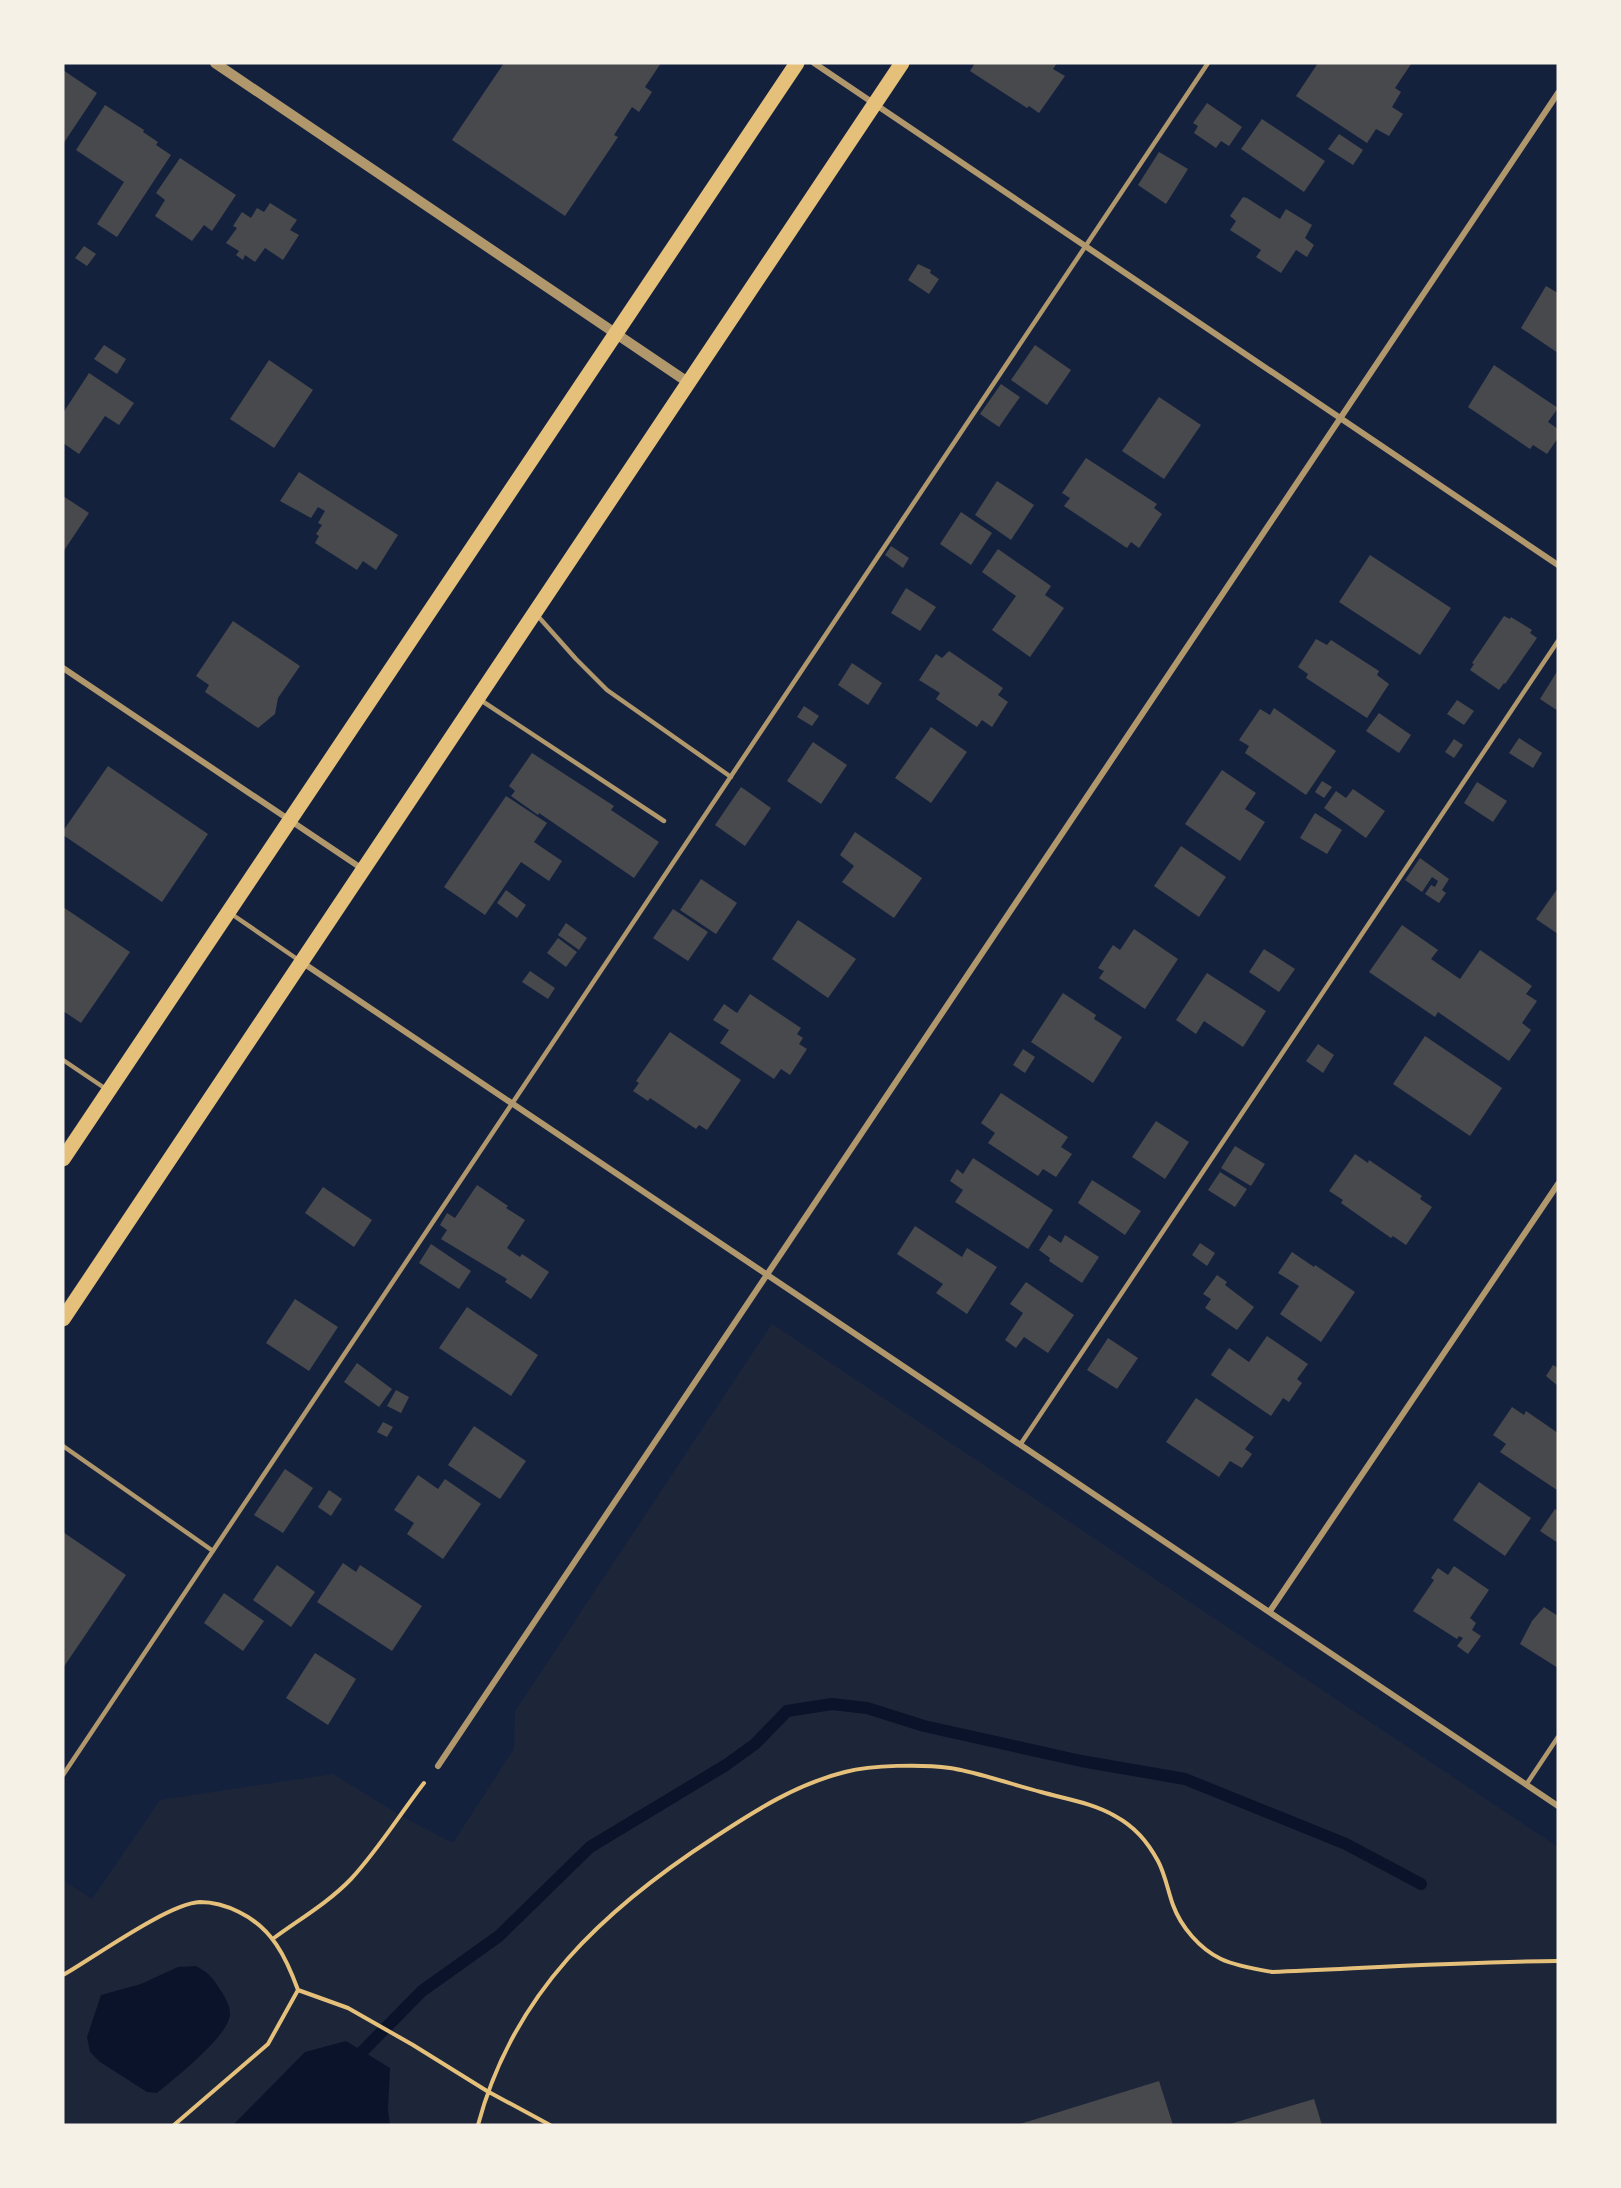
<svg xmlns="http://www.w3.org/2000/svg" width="1621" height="2188" font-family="'Open Sans',sans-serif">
	<rect width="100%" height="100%" fill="#14213d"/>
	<path fill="#1d2539" d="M772,1324l786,523v278h-1495v-245l29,19 68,-99 173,-26 68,42 52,27 61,-94 1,-38z"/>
	<path fill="#0b132b" d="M196,1966c15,8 17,13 26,26 4,7 8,14 8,22 0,21 -56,65 -73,79l-10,-1 -47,-30 -10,-10 -3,-15 14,-42 40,-11 37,-17z
		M346,2041l44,27 -2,42 2,15h-157l72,-73z"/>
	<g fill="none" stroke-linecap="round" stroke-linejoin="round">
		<path stroke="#0b132b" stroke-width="12" d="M352,2062l70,-71 77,-55 91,-89 136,-82 29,-21 32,-33 45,-7 35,4 57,18 157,35 104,18 161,65 75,40"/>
	</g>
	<path fill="#48494c" d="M504,63h157l-16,24 7,5 -13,20 -7,-5 -18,28 4,2 -53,79 -113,-76z
		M975,63h82l-4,6 12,7 -26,37 -10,-7 -2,2 -57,-37z
		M1318,63l93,1 -16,24 6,4 -9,15 11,7 -14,22 -13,-7 -9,14 -71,-47z
		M63,70l34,23 -34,51z
		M1207,103l35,24 -13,19 -8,-5 -5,7 -22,-15 4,-7 -5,-3z
		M105,105l39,25 -1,2 15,10 -2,3 15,10 -54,82 -20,-13 27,-42 -48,-32z
		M1262,119l63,42 -21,31 -63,-43z
		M1339,134l24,16 -10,15 -25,-16z
		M1159,152l29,17 -22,35 -28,-19z
		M180,158l56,37 -24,36 -8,-6 -12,16 -37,-25 10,-16 -9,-7z
		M1243,197l4,1 33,21 6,-10 26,16 -7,13 9,7 -7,12 -11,-7 -15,23 -25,-16 5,-7 -31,-20 6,-9 -6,-5z
		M270,203l27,17 -7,10 9,5 -16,25 -18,-12 -10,14 -10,-7 -2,5 -7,-5 3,-4 -13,-8 11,-15 -4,-2 9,-14 9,6 6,-10 7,4z
		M84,246l12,8 -9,12 -12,-8z
		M918,264l13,6 -1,3 9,6 -10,15 -21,-14z
		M1546,286l12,7v60l-37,-25z
		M104,345l22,14 -9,15 -23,-15z
		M1035,345l36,25 -24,35 -36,-25z
		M269,360l44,30 -39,58 -44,-29z
		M1494,365l64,43 -10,14 10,7v9l-11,16 -14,-9 -3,4 -62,-42z
		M89,373l45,30 -15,22 -14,-9 -26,38 -16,-11v-30z
		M1001,384l19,13 -21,30 -19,-13z
		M1159,397l42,28 -37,54 -42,-28z
		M1086,458l71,46 -3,4 8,6 -23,34 -8,-6 -4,6 -63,-42 6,-8 -8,-5z
		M299,472l99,63 -22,35 -13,-9 -6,9 -42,-27 4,-7 -3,-2 6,-9 -4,-2 7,-12 -7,-4 -7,11 -31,-17z
		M997,481l37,24 -23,35 -36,-25z
		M63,496l26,17 -26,39z
		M961,512l31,21 -21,32 -31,-21z
		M891,546l18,12 -6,10 -18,-13z
		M998,549l53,37 -6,9 19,13 -34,49 -38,-27 24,-34 -34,-24z
		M1370,555l81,53 -31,47 -81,-53z
		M906,588l30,19 -16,24 -29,-18z
		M1504,616l6,3 1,-2 21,13 -2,3 7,5 -32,46 -1,-1 -5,7 -29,-20 4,-6 -2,-1z
		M233,621l67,45 -22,32 -3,16 -17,14 -53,-36 4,-7 -13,-9z
		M1316,639l11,6 4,-5 48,31 -2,4 12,9 -22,34 -61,-40 2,-4 -10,-7z
		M949,651l54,37 -5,7 10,7 -16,25 -10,-7 -5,7 -41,-28 4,-6 -21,-13 17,-26 6,4z
		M852,663l30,20 -14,22 -30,-20z
		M1558,670v41l-18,-12z
		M1457,700l17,11 -10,14 -17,-11z
		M804,706l15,10 -7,10 -15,-9z
		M1274,708l62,43 -30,44 -61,-42 4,-7 -10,-6 21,-31 10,6z
		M1379,713l32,22 -12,18 -33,-22z
		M931,727l36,25 -36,51 -36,-25z
		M1519,738l23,15 -9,15 -24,-15z
		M1454,739l9,6 -9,13 -9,-6z
		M813,742l34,23 -26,39 -34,-23z
		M532,753l82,53 -3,4 48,32 -25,36 -95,-65 -1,2 -27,-19 4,-5 -6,-5z
		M108,766l100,68 -46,68 -99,-67v-4z
		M1222,770l34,23 -11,16 20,13 -25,39 -55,-37z
		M1322,781l10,6 -8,11 -9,-6z
		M1477,782l30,19 -14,21 -29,-19z
		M741,787l30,21 -26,38 -30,-21z
		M1353,789l32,22 -19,27 -42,-30 12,-17 10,7z
		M506,796l41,27 -13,19 28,19 -13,20 -28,-19 -36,53 -41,-28z
		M1315,813l27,17 -15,24 -27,-16z
		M855,832l67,46 -28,40 -52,-36 12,-16 -14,-11z
		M1181,846l45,31 -27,40 -45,-31z
		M1420,858l29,21 -7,11 4,3 -7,10 -14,-9 6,-9 4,2 3,-6 -6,-4 -10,15 -17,-12z
		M701,879l36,24 -21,31 -36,-24z
		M1558,888v46l-22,-15z
		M506,890l20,15 -9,13 -20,-15z
		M63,907l67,45 -49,71 -18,-12z
		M673,909l35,23 -20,29 -35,-23z
		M798,920l58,39 -28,39 -56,-39z
		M566,923l21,15 -8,12 -21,-15z
		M1402,925l36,25 -7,9 29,20 20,-29 52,36 -6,8 11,7 -15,22 9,7 -22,31 -71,-49 -3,5 -66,-45z
		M1134,929l44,30 -33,50 -46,-31 5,-7 -6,-3 15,-23 7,5z
		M558,938l19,14 -11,15 -19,-14z
		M1264,949l31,20 -16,23 -30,-20z
		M530,971l25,17 -7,11 -26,-17z
		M1207,973l59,38 -23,36 -39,-26 -8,13 -20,-14z
		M1063,993l33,22 -2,4 28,18 -29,46 -62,-41z
		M750,994l51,34 -4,6 6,4 -4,6 8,5 -17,26 -9,-6 -7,10 -54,-36 9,-13 -16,-10 11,-16 13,9z
		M670,1032l71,48 -34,50 -8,-5 -3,4 -46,-31 -2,3 -15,-10 6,-8 -3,-2z
		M1425,1036l77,52 -32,48 -77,-52z
		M1318,1044l16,11 -11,18 -17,-12z
		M1023,1049l12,8 -10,16 -12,-8z
		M1001,1093l67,44 -7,10 11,7 -16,23 -13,-8 -5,7 -50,-33 7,-10 -14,-10z
		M1156,1121l33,21 -24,37 -33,-22z
		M1235,1146l30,18 -14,22 -30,-18z
		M1355,1154l13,9 1,-3 53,36 -2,3 12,8 -26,38 -13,-9 -2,2 -50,-35 2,-3 -14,-9z
		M973,1158l80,52 -25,39 -73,-47 8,-12 -13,-9 7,-12 6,5z
		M1220,1172l27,17 -12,18 -27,-17z
		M1092,1180l49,31 -16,24 -47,-32z
		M477,1185l31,21 -2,2 19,12 -18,28 13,9 2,-3 27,18 -18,27 -26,-17 2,-3 -66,-40 6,-9 -7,-5 7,-12 8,5z
		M323,1187l49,33 -18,27 -49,-34z
		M915,1226l47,31 5,-9 30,19 -30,47 -31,-21 7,-9 -46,-30z
		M1049,1235l12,8 4,-8 34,22 -17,26 -33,-22 1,-3 -11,-8z
		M1200,1243l15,10 -8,13 -15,-11z
		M431,1244l40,27 -12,18 -40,-26z
		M1292,1252l22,15 1,-2 40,27 -34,50 -41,-28 19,-28 -21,-13z
		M1217,1275l10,7 -2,3 29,22 -17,23 -32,-22 6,-9 -8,-5z
		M1026,1282l48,33 -26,38 -24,-16 -8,11 -11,-8 18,-27 -13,-9z
		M295,1299l43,28 -29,44 -43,-28z
		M467,1307l71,48 -27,41 -72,-48z
		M1267,1336l41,28 -11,15 5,4 -13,19 -6,-4 -12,18 -60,-41 18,-27 20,14z
		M1108,1338l30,20 -21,31 -30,-19z
		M357,1363l35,26 -13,18 -35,-25z
		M1553,1365l5,3v18l-12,-10z
		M396,1390l13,7 -8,16 -14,-7z
		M1196,1398l58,39 -9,12 7,5 -10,14 -12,-7 -11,16 -53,-35z
		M1512,1407l12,8 2,-4 32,22 -1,57 -57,-38 6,-8 -13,-9z
		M383,1422l10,5 -6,10 -10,-5z
		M474,1426l52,35 -26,38 -52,-34z
		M285,1469l28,19 -30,45 -29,-18z
		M418,1475l20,14 7,-10 36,25 -38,55 -36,-25 7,-11 -20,-13z
		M1479,1482l52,36 -26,38 -52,-36z
		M329,1490l13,9 -11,17 -13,-9z
		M1555,1509l3,2v32l-18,-12z
		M63,1532l63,43 -63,93z
		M343,1563l13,9 4,-7 62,41 -30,45 -75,-49z
		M277,1565l38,27 -24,35 -38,-27z
		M1454,1566l35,24 -19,28 6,5 -4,7 9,6 -13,18 -11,-8 6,-8 -4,-2 -2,3 -44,-28 21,-31 -3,-2 7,-10 10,7z
		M224,1593l40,28 -21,30 -39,-28z
		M1544,1607l14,9v52l-38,-24 12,-23z
		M315,1653l41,26 -28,46 -42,-27z
		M1159,2081l14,44h-153v-1z
		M1314,2099l8,26h-92v-1z"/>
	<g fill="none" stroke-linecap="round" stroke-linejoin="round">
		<path stroke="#e5c07b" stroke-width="4" d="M274,1938c26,-19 55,-36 77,-59 27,-29 49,-65 73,-96
			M63,1975c30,-17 106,-72 137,-73 13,0 27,4 39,10 33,16 47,45 59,78l-30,54 -94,81
			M298,1990l50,18 65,37 74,46 63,34
			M478,2125c35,-132 126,-216 237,-288 41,-27 82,-53 130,-65 27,-7 77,-8 105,-4 27,4 63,17 91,24 25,7 52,11 74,24 20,11 32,25 43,45 7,13 10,30 15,44 8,22 27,44 48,54 15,7 34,10 51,13 95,-4 190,-10 286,-11"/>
		<path stroke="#b1986c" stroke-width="4.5" d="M536,614l40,45 31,31 124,87
			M479,699l185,122
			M230,913l70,48
			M63,1060l43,29
			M1020,1445l538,-804
			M63,1446l150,105
			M63,1775l1145,-1712
			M1526,1785l32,-48"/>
		<path stroke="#b1986c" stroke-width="6" d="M814,63l744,502
			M63,668l301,202
			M303,963l1255,843
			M1270,1611l288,-427
			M438,1766l1120,-1673"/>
		<path stroke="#b1986c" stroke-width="10" d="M215,63l474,320"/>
		<path stroke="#e5c07b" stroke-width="15" d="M63,1159l734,-1096
			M63,1319l839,-1256"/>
	</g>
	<rect width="1621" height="2188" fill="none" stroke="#f6f1e7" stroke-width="129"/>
</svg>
